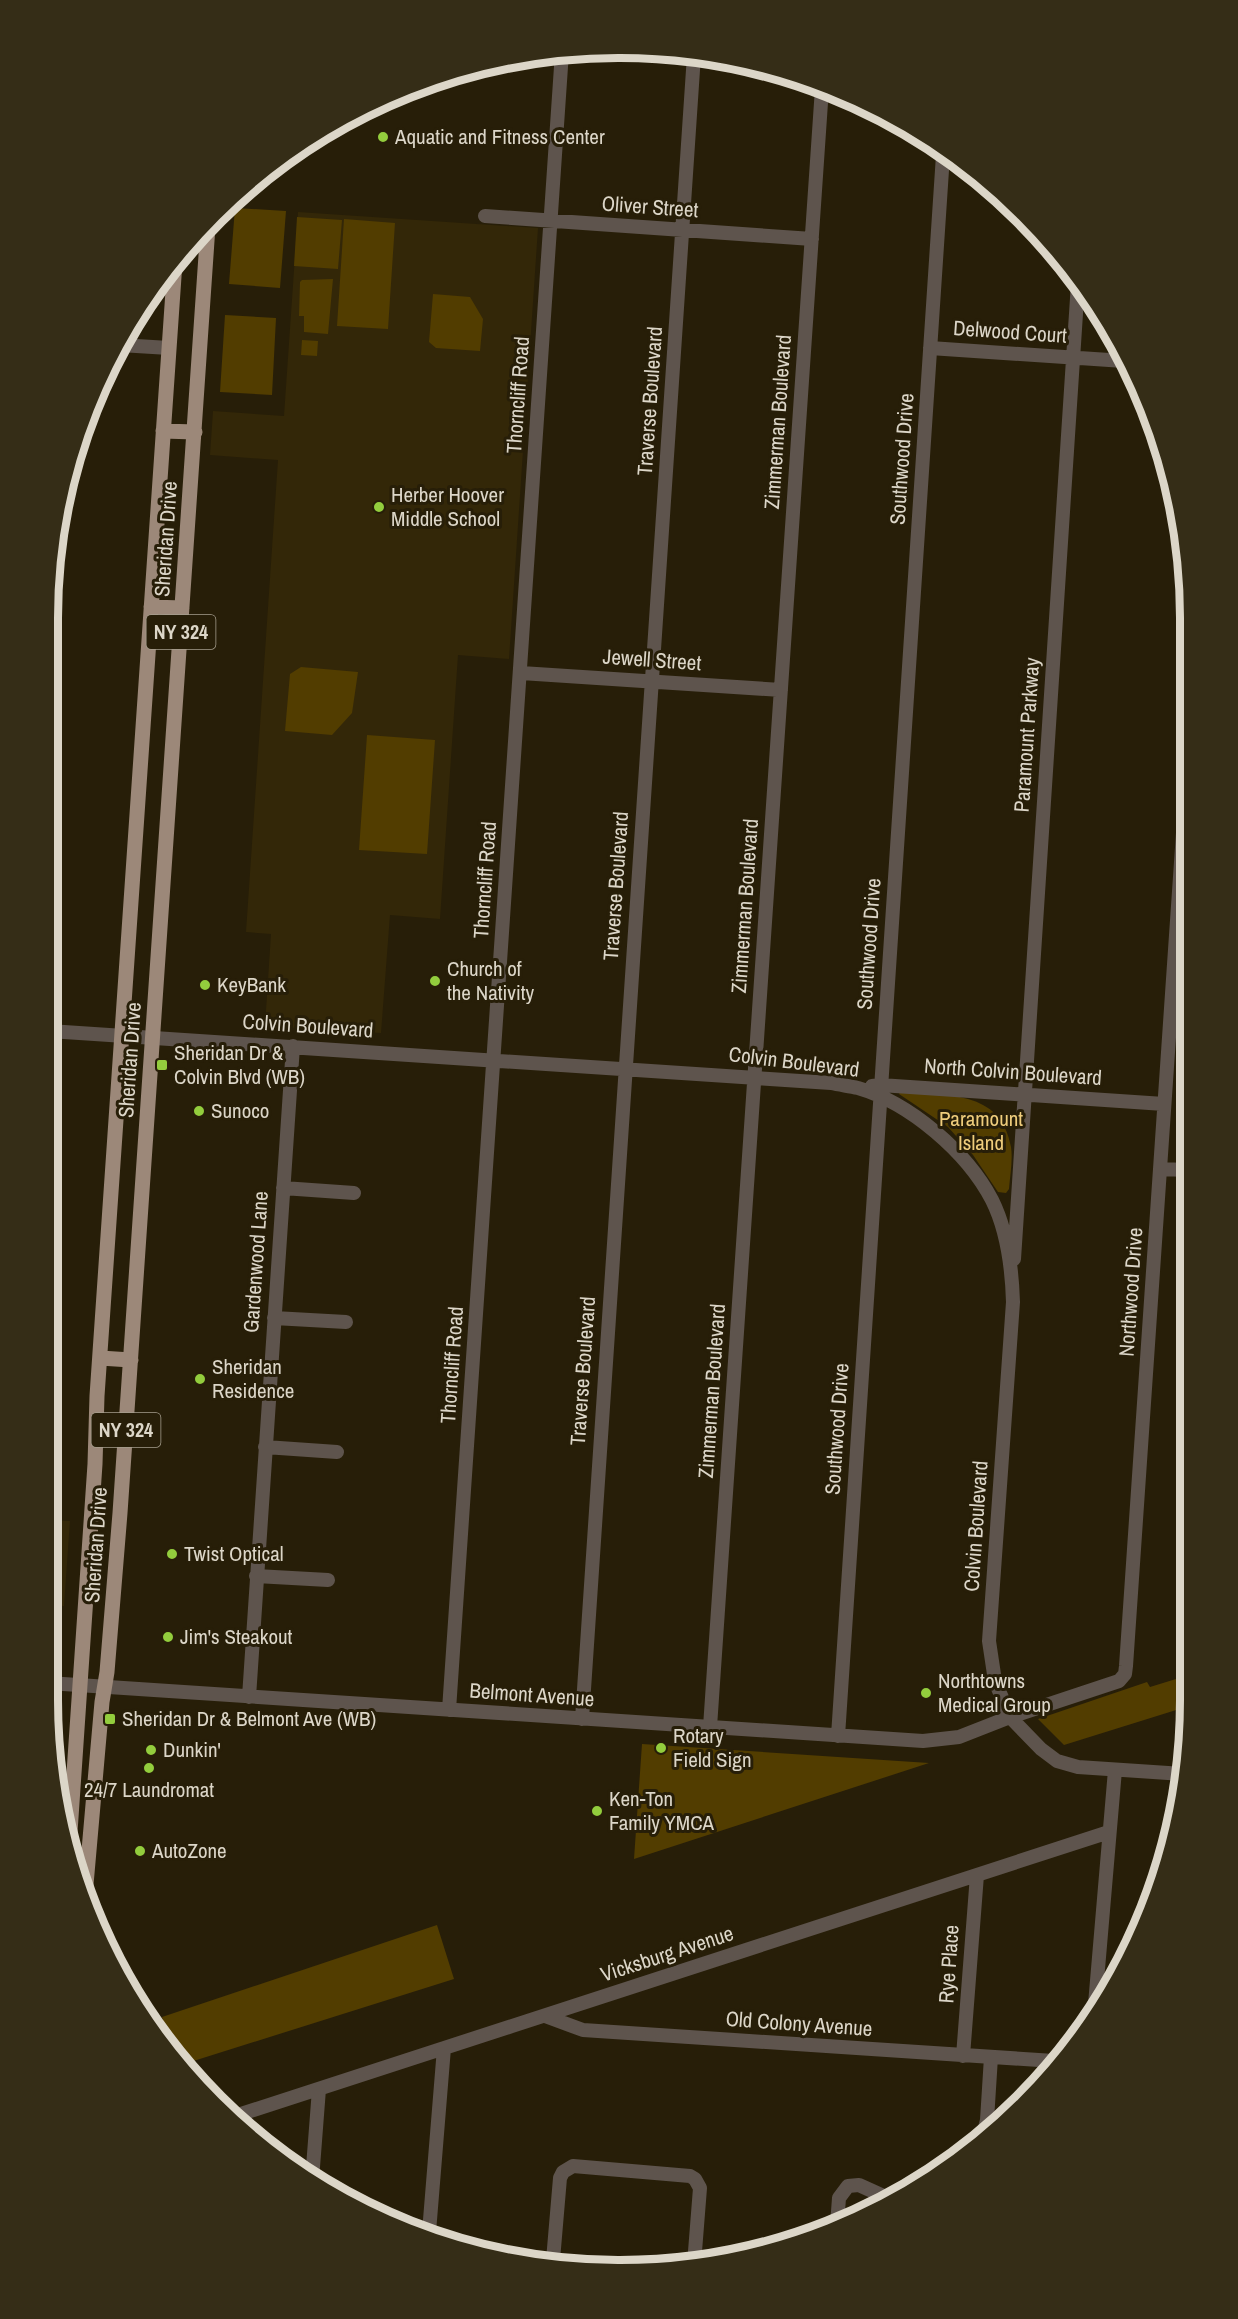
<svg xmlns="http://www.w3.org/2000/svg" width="1238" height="2319" font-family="'Archivo Narrow',sans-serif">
	<rect width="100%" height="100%" fill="#271e08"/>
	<path fill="#332708" d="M298,212l240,16 -29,431 -51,-4 -18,264 -50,-4 -9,118 -116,-7 6,-92 -25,-2 32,-472 -68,-5 3,-44 71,5z
		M48,1520l22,1 -6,85 -16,-1z"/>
	<path fill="#523d00" d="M235,208l51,3 -6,77 -51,-4z
		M297,217l45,3 -4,49 -44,-3z
		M344,219l51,4 -7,106 -51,-3z
		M333,279l-5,55 -24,-2v-16h-5l1,-34 2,-2z
		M433,294l37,3 13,22 -3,32 -44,-3 -7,-6z
		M225,315l51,3 -4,77 -52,-3z
		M302,340l16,1 -1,15 -16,-1z
		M301,667l57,5 -6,41 -20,22 -47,-4 5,-57z
		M367,735l68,5 -8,114 -68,-4z
		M900,1092c46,4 101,-3 111,55 2,13 -1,29 -2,42l-3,4 -8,-1 -25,-37 -25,-28 -49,-33z
		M1189,1675v31l-125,39 -26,-26 109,-37 3,5z
		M642,1744l287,19 -295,96z
		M437,1925l17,54 -270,85 -17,-15 3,-2 -8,-30z"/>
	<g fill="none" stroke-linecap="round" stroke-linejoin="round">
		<path stroke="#5e544d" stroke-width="14" d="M485,216l327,23
			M120,345l49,3
			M930,348l194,13
			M521,673l260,17
			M49,1031l782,52c9,2 18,3 27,5 52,15 109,64 134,112 15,30 20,69 21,102l-24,339 6,40 15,36 31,32 16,12 21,6 105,7
			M872,1086l8,-1 284,19
			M1160,1169l27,1
			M283,1188l71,5
			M1014,1259l64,-976
			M274,1318l72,4
			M265,1447l72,5
			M256,1576l72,4
			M48,1683l875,58 36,-4 51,-20 109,-36 6,-7 1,-8 60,-877
			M249,1697l44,-651
			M449,1710l113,-1658
			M582,1719l112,-1664
			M710,1727l112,-1639
			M838,1736l105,-1581
			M1095,2004l20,-234
			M545,2016l38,14 471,31
			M963,2056l14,-181
			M238,2115l871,-283
			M984,2132l3,-12 4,-63
			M312,2180l7,-91
			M837,2225l2,-27 9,-12 11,-1 31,14
			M429,2232l15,-184
			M553,2260l7,-82 3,-6 10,-6 117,10 5,3 5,9 -6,76"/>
		<path stroke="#9c8879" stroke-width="15" d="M163,431l32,1
			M151,607l31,1
			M100,1358l31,2
			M70,1832l25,-368 2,-68 78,-1134
			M85,1896l17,-194 5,-30 13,-159 88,-1287"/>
	</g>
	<g fill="#93cd3d" stroke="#271e08" stroke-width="2">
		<circle cx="383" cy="137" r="6"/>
		<circle cx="379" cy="507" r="6"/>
		<circle cx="435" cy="981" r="6"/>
		<circle cx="205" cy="985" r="6"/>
		<rect x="156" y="1059" width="12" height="12" rx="3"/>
		<circle cx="199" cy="1111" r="6"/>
		<circle cx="200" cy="1379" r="6"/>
		<circle cx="172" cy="1554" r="6"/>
		<circle cx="168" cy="1637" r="6"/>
		<circle cx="926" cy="1693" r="6"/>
		<rect x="104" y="1713" width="12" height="12" rx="3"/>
		<circle cx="661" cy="1748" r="6"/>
		<circle cx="151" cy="1750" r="6"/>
		<circle cx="149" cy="1768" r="6"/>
		<circle cx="597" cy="1811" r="6"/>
		<circle cx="140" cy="1851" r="6"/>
	</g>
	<g text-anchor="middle" stroke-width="6" stroke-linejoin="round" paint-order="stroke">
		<g fill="#271e08" stroke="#a69f8e" stroke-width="1.5">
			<rect x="146.5" y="615" width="69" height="34" rx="4.5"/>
			<rect x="91.5" y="1413" width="69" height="34" rx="4.5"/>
		</g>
		<g font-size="20" font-weight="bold" fill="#dcd6c8">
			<text x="181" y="639">NY 324</text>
			<text x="126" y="1437">NY 324</text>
		</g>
		<g font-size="21" fill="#dcd6c8" stroke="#271e08" text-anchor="start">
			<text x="395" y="144">Aquatic and Fitness Center</text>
			<text x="391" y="502">Herber Hoover<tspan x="391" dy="24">Middle School</tspan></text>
			<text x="447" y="976">Church of<tspan x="447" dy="24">the Nativity</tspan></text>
			<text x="217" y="992">KeyBank</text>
			<text x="174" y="1060">Sheridan Dr &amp;<tspan x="174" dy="24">Colvin Blvd (WB)</tspan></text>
			<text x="211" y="1118">Sunoco</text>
			<text x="212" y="1374">Sheridan<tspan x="212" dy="24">Residence</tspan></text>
			<text x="184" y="1561">Twist Optical</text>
			<text x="180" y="1644">Jim's Steakout</text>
			<text x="938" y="1688">Northtowns<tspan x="938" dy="24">Medical Group</tspan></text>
			<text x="122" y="1726">Sheridan Dr &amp; Belmont Ave (WB)</text>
			<text x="673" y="1743">Rotary<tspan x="673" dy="24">Field Sign</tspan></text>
			<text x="163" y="1757">Dunkin'</text>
			<text x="149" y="1797" text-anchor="middle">24/7 Laundromat</text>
			<text x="609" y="1806">Ken-Ton<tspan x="609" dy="24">Family YMCA</tspan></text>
			<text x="152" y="1858">AutoZone</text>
		</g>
		<g font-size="21" fill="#dcd6c8" stroke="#271e08">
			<text transform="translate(650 207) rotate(4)" y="7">Oliver Street</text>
			<text transform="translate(1010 332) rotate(4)" y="7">Delwood Court</text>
			<text transform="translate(518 395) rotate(-86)" y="7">Thorncliff Road</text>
			<text transform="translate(650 401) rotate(-86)" y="7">Traverse Boulevard</text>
			<text transform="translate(778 422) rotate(-86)" y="7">Zimmerman Boulevard</text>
			<text transform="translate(902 459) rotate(-86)" y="7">Southwood Drive</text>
			<text transform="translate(166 539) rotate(-86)" y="7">Sheridan Drive</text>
			<text transform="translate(652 660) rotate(4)" y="7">Jewell Street</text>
			<text transform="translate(1027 735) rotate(-86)" y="7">Paramount Parkway</text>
			<text transform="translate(485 880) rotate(-86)" y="7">Thorncliff Road</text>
			<text transform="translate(616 886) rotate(-86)" y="7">Traverse Boulevard</text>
			<text transform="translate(745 906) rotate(-86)" y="7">Zimmerman Boulevard</text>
			<text transform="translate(869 944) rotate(-86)" y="7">Southwood Drive</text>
			<text transform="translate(308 1026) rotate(4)" y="7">Colvin Boulevard</text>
			<text transform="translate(130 1060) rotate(-86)" y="7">Sheridan Drive</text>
			<text transform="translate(794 1062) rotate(7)" y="7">Colvin Boulevard</text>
			<text transform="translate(1013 1072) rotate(4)" y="7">North Colvin Boulevard</text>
			<text transform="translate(256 1262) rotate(-86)" y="7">Gardenwood Lane</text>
			<text transform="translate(1131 1292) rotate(-86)" y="7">Northwood Drive</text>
			<text transform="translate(452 1365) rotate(-86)" y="7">Thorncliff Road</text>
			<text transform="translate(583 1371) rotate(-86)" y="7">Traverse Boulevard</text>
			<text transform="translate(712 1391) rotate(-86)" y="7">Zimmerman Boulevard</text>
			<text transform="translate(837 1429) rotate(-86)" y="7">Southwood Drive</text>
			<text transform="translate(976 1526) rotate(-86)" y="7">Colvin Boulevard</text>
			<text transform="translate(96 1545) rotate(-86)" y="7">Sheridan Drive</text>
			<text transform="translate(532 1695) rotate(4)" y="7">Belmont Avenue</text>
			<text transform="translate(667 1954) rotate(-18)" y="7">Vicksburg Avenue</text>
			<text transform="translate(949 1964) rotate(-86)" y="7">Rye Place</text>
			<text transform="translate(799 2024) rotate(4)" y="7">Old Colony Avenue</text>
		</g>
		<g font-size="21" fill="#efcd7c" stroke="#271e08">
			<text x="981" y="1126">Paramount<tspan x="981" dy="24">Island</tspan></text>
		</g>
	</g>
	<path d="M0 0H1238V2319H0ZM618 58H620A560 560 0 0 1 1180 618V1700A560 560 0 0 1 620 2260H618A560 560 0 0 1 58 1700V618A560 560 0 0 1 618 58Z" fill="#352d17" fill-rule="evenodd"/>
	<path fill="none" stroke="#dcd6c8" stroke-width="8" d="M618 58H620A560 560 0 0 1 1180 618V1700A560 560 0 0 1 620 2260H618A560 560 0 0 1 58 1700V618A560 560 0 0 1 618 58Z"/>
</svg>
